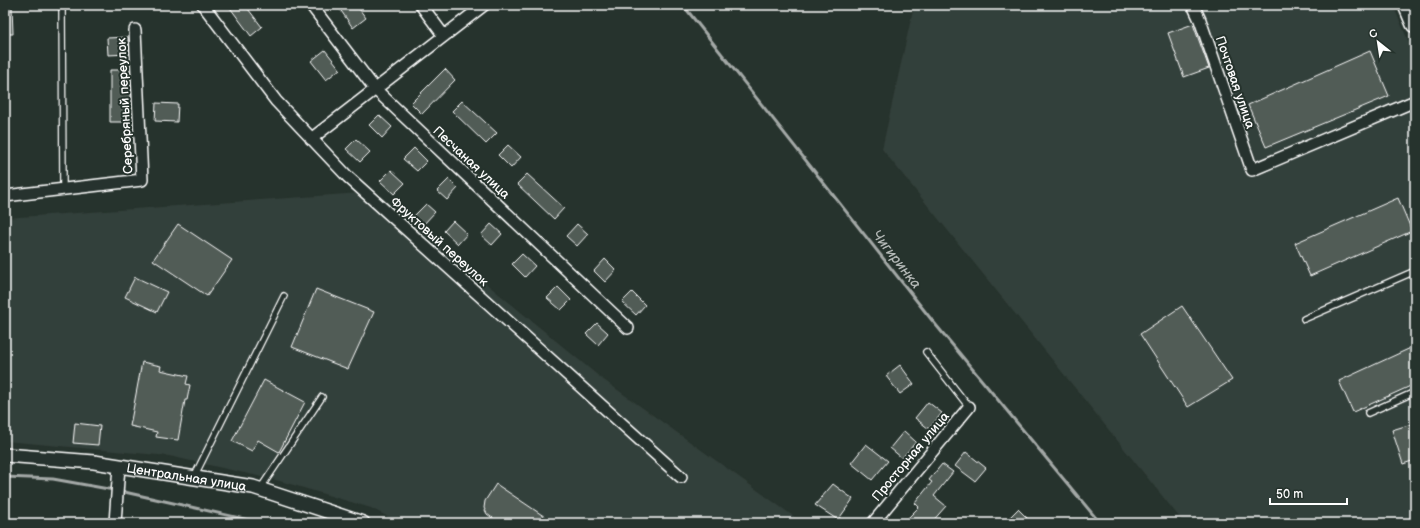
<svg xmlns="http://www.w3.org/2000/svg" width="1420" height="528" font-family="'Balsamiq Sans',sans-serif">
	<rect width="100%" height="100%" fill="#26332d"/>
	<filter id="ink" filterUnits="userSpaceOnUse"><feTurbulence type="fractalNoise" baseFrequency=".025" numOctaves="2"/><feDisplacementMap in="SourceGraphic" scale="8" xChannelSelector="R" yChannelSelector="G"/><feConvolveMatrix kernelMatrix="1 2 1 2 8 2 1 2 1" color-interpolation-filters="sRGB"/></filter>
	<g filter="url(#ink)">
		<path fill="#333f3a" d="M914,5h479l22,52v466h-231l-302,-374z
			M375,192l226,186 202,145h-403l-29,-15 -91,-27 -111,-25 -164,-15v-223z"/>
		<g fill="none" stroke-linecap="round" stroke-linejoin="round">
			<path stroke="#a4a9a7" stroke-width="3" d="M683,5l248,314 169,204
				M5,477l48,2 61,11
				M120,491l142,32"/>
		</g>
		<path fill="#515c57" stroke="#fff" d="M228,5h17l17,22 -11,9z
			M337,5h19l10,13 -13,10z
			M5,7h7l1,27h-8z
			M1193,24l16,44 -25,9 -16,-44z
			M128,37l1,17 -21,1 -1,-17z
			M325,50l15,19 -14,11 -15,-19z
			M1370,51l19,45 -123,51 -18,-42z
			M445,69l10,11 -33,34 -11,-11z
			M110,70h20v52h-20z
			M462,101l35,32 -11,11 -34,-33z
			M156,103l22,1 -1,18 -22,-1z
			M379,115l13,12 -10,11 -13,-13z
			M356,139l14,13 -10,10 -14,-13z
			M508,145l13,12 -10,11 -13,-13z
			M414,148l13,13 -10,10 -14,-12z
			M391,170l14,13 -11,11 -14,-13z
			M527,174l37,34 -10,11 -37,-35z
			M449,179l9,9 -11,12 -10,-9z
			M1398,198l14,33 -102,45 -15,-33z
			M426,204l9,8 -12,13 -9,-9z
			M453,221l14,13 -9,10 -14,-13z
			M178,224l54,36 -25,36 -54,-36z
			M491,224l11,10 -10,11 -11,-10z
			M577,224l11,10 -11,12 -11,-10z
			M522,254l13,12 -10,11 -13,-13z
			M605,259l11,11 -11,12 -11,-11z
			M135,277l32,15 -10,20 -32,-15z
			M558,287l13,13 -10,10 -14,-12z
			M316,289l58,23 -26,57 -56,-22z
			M632,292l13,13 -9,10 -14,-13z
			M1182,306l50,74 -44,27 -48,-73z
			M597,323l11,10 -10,12 -12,-11z
			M1415,346v38l-62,28 -14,-31z
			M142,362l19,4 -1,4 28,6 -2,8 4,1 -3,15h-2l-7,40 -22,-3 1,-5 -27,-6z
			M900,365l14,19 -14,10 -14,-18z
			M264,380l41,22 -26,50 -21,-12 -6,11 -20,-10z
			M928,402l14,11 -13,16 -14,-11z
			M75,423l25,3 -2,19 -25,-2z
			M1415,423v37l-12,4 -11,-34z
			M904,431l12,11 -14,16 -12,-10z
			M866,444l22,17 -16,19 -21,-17z
			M966,452l20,16 -11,13 -20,-15z
			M942,464l11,8 -19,24 12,10 -15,17h-28l16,-16 -4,-4 17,-21 -3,-2z
			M496,484l58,39h-61l2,-3 -8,-6 -3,-6 1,-7z
			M833,484l20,15 -15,21 -23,-15z
			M1018,509l14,14h-28z"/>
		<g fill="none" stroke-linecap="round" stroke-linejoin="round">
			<defs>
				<path id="service" d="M62,5l1,184
					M1304,319l111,-48
					M926,352l43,55
					M1368,413l47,-21
					M194,477l90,-181
					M260,489l62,-92"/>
				<path id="minor" d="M203,5l73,96 72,76 333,300
					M311,5l64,84 253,239
					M421,5l23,31
					M1193,5l7,15 52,150 163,-69
					M311,139l173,-134
					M5,196l137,-16 -7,-150
					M115,523l4,-57
					M873,523l96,-116"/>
				<g id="tertiary">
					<path id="s1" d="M5,455l89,7 159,25 110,36"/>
				</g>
				<path id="primary" d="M1407,5l8,19"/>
			</defs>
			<use href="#service" stroke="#fff" stroke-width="8"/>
			<use href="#minor" stroke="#fff" stroke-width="14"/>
			<use href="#tertiary" stroke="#fff" stroke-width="16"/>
			<use href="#primary" stroke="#fff" stroke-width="20"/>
			<use href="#service" stroke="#26332d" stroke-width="5.5"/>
			<use href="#minor" stroke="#26332d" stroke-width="11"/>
			<use href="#tertiary" stroke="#26332d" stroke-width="13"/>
			<use href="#primary" stroke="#26332d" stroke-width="17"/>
		</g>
	</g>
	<g text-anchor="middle" stroke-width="4" stroke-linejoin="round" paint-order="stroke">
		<g font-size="13" fill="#fff" stroke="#26332d">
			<text transform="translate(1236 82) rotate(71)" y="5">Почтовая улица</text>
			<text transform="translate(124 106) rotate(-93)" y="5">Серебряный переулок</text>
			<text transform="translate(472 162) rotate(43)" y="5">Песчаная улица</text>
			<text transform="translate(440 241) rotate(42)" y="5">Фруктовый переулок</text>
			<text transform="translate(910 456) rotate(-50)" y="5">Просторная улица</text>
			<text dy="5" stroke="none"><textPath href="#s1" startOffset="183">Центральная улица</textPath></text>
		</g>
		<g font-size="14" font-style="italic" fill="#b3b8b6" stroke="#26332d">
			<text transform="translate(897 259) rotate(52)" y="5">Чигиринка</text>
		</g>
	</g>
	<rect width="1420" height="528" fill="none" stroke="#26332d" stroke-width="20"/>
	<rect x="10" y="10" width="1400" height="508" fill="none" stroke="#fff" stroke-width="1.5" filter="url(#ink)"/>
	<g transform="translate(1378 42) rotate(330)" stroke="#26332d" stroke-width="3" paint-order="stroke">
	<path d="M0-3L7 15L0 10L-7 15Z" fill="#ffffff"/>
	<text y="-6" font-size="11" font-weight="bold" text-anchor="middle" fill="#ffffff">С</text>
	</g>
	<path d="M1270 498v6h77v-6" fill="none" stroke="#ffffff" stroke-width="2"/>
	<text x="1276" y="498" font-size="12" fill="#ffffff" stroke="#26332d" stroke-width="3" paint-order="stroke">50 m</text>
</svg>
